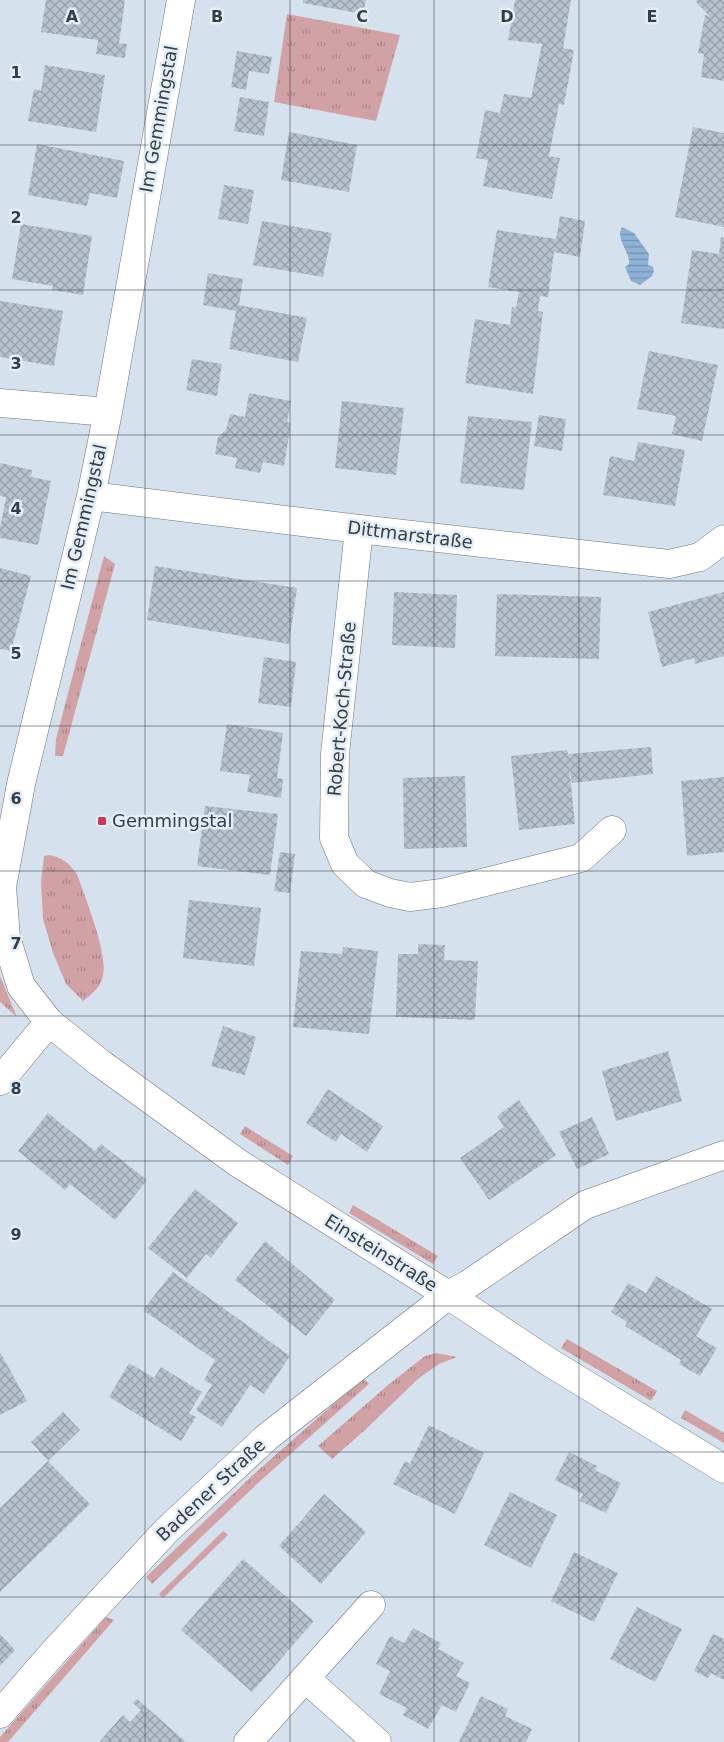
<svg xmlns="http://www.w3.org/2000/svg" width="724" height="1742" font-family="'DejaVu Sans',sans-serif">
	<defs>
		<pattern id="grass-tufts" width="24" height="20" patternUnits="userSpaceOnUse" patternTransform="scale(1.25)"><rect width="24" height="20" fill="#d1a2a5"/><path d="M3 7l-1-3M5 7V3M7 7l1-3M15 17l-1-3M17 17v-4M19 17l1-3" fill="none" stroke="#ab8588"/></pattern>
		<pattern id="water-rules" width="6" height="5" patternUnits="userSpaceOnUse" patternTransform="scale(1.25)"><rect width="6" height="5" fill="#8db2d5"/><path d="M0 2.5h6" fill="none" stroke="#7492ae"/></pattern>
		<pattern id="building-cross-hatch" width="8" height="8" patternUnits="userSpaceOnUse" patternTransform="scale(1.25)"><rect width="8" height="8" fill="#b6c2ce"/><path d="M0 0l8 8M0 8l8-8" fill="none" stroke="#959fa9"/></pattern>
	</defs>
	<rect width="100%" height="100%" fill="#d5e2ee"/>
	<path fill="url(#grass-tufts)" d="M287,14l113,21 -24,86 -102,-19z
		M104,556l11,8 -52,192h-8l1,-17z
		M49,855c14,2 20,9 28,19 8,23 31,80 26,101 -2,12 -11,19 -20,26l-17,-17 -13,-31 -10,-34 -2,-37 3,-26z
		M0,976l17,41 -17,-15z
		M245,1126l48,30 -5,9 -48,-31z
		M353,1205l85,51 -5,8 -84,-51z
		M567,1339l90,52 -6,10 -90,-53z
		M436,1353l21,4 -18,7 -20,14 -54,52 -33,29 -14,-13 70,-61 37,-29z
		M363,1378l6,6 -111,99 -106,101 -6,-7 107,-102z
		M685,1410l39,23v10l-43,-25z
		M223,1531l5,4 -65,63 -4,-4z
		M106,1617l8,3 -106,122h-8v-5z"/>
	<path fill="url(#water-rules)" d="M622,227l12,6 15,21 -1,11 5,2 1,4 -2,5 -12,9 -9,-4 -6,-14 4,-3c1,-14 -14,-24 -7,-37z"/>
	<path fill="url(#building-cross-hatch)" d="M46,0h79l-6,43 8,1 -2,14 -29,-4 2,-14 -57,-8z
		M303,0h63l-3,14 -60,-11z
		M515,0h56l-8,48 11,2 -10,55 -5,-1 -10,52 11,2 -8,41 -69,-13 5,-26 -12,-2 9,-48 15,3 4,-19 27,4 11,-54 -34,-4z
		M697,0h27v81l-23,-4 3,-23 -6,-1 7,-38 4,1 -13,-14z
		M237,51l35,6 -3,17 -20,-3 -3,19 -15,-3z
		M45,65l60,10 -9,57 -68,-11 6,-32 7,2z
		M240,97l29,5 -5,34 -30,-5z
		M693,127l31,6v94l-49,-10z
		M289,132l68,13 -8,47 -68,-12z
		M37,144l87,17 -7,37 -27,-5 -3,13 -59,-11z
		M224,185l30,5 -6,34 -30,-5z
		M560,216l25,5 -5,36 -26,-5 -6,45 -8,-1 -2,15 5,1 -10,82 -68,-11 10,-64 35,6 2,-18 4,1 3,-16 -31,-5 9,-57 59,9z
		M262,221l70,12 -9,44 -70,-12z
		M21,224l71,12 -9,59 -31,-5 1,-4 -41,-7z
		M721,237l3,1v91l-43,-6 11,-73 27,4z
		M208,273l35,6 -4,26 68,13 -9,44 -69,-13 7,-38 -33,-6z
		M0,301l63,10 -9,55 -54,-9z
		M649,351l69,14 -16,76 -30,-7 4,-18 -39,-7z
		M192,359l30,5 -5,32 -31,-6z
		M249,393l42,8 -4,21 4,1 -7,43 -21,-4 -3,11 -25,-5 2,-10 -22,-4 3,-17 8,-7 4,-16 15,3z
		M342,401l62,7 -8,67 -61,-7z
		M539,415l27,4 -4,32 -28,-5z
		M468,416l64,6 -8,68 -64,-7z
		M638,442l47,8 -10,56 -72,-11 7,-39 24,5z
		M0,463l32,7 -1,7 20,4 -13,64 -38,-7v-10l6,-31 -6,-1z
		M155,566l142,22 -8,56 -142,-24z
		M0,568l31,8 -20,75 -11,-2z
		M394,592l63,3 -2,53 -63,-3z
		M724,592v64l-29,8 -1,-6 -32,9 -14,-55z
		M497,594l104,3 -2,62 -104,-3z
		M264,657l32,5 -5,45 -33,-4z
		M227,724l56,9 -6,45 6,1 -2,19 -34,-6 3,-17 -30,-4z
		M651,747l2,27 -81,9 -3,-18 6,59 -56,6 -8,-74 56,-6 1,4z
		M465,776l2,71 -63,2 -1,-71z
		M724,777v75l-37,4 -6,-75z
		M205,806l73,8 -8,61 -73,-9z
		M280,852l15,2 -5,39 -16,-2z
		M189,900l72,8 -7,58 -71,-8z
		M418,944l27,1 -1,15 34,1 -3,59 -79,-3 2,-63h20z
		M343,947l35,4 -9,83 -76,-7 8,-76 41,3z
		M223,1026l33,11 -11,38 -34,-9z
		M668,1051l14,50 -66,20 -14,-50z
		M328,1089l55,37 -16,26 -26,-18 -5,8 -30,-19z
		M519,1100l37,55 -67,45 -29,-42 44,-31 -7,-11z
		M48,1113l47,38 6,-7 46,36 -32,40 -45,-36 -5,6 -47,-39z
		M592,1117l17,37 -32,15 -18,-37z
		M195,1189l43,34 -27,35 -5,-4 -19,24 -39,-30z
		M265,1241l70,59 -29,36 -71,-56z
		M173,1272l117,84 -26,38 -14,-9 -28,42 -26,-17 16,-25 -8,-5 11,-20 -72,-50z
		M656,1276l56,33 -16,27 21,12 -17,28 -21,-12 2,-4 -56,-34 2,-4 -16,-10 17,-29 18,10z
		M0,1352l27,49 -27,14z
		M129,1363l25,15 7,-11 41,25 -13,21 7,4 -15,24 -72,-44z
		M63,1412l17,18 -32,31 -17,-19z
		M429,1425l55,28 -29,61 -62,-30 12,-23 5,3z
		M569,1452l28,14 -2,4 26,13 -15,30 -26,-12 3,-7 -28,-14z
		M48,1461l42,43 -90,88v-84z
		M510,1492l47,23 -26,53 -47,-23z
		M324,1494l42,38 -45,52 -42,-38z
		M574,1552l44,21 -24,49 -43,-21z
		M243,1559l71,62 -62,71 -71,-62z
		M637,1607l45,22 -27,53 -45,-23z
		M413,1628l28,15 -3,6 26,14 -8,13 14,7 -14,29 -14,-7 -14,24 -25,-14 4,-7 -28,-14 11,-23 -14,-7 14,-28 14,7z
		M0,1634l15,16 -15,16z
		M713,1634l11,5v41l-13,-7 -3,5 -14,-7z
		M481,1696l27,13 -3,7 27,13 -6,13h-67z
		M137,1699l49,43h-84l-2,-1 23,-26 7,7 11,-12 -8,-7z"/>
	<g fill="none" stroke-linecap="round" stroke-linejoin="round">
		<defs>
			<path id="minor" d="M181,0l-73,412 -17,84 -70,288 -19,103 4,50 15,49 28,36 51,41 138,100 210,132 101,67 175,107
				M0,403l108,9
				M91,496l268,33 310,35 31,-7 24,-18
				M359,529l-24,225 -1,84 11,26 21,20 24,9 20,4 32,-4 139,-35 31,-28
				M0,1081l49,-59
				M305,1678l72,64
				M0,1714l53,-61 113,-122 101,-94 160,-125 21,-17 19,-10 118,-80 139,-50
				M248,1742l123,-137"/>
		</defs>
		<use href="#minor" stroke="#69747f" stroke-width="29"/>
		<use href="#minor" stroke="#fff" stroke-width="28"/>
	</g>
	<path fill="none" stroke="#383d42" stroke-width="1" stroke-opacity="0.55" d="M145,0v1742M290,0v1742M434,0v1742M579,0v1742M0,145h724M0,290h724M0,435h724M0,581h724M0,726h724M0,871h724M0,1016h724M0,1161h724M0,1306h724M0,1452h724M0,1597h724"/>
	<rect fill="#ca3a57" stroke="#e2effb" stroke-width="2" x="97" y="816" width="10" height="10" rx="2.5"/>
	<g text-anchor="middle" stroke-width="5" stroke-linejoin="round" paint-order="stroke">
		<g font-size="18" fill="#383d42" stroke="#e2effb">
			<text transform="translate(159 119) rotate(-80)" y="6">Im Gemmingstal</text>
			<text transform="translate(84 517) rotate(-77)" y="6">Im Gemmingstal</text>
			<text transform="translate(410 535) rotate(7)" y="6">Dittmarstraße</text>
			<text transform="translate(342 709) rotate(-85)" y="6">Robert-Koch-Straße</text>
			<text transform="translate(381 1253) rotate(32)" y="6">Einsteinstraße</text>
			<text transform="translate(211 1490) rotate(-43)" y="6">Badener Straße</text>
		</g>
		<g font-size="18" fill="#383d42" stroke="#e2effb" text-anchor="start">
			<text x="112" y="827">Gemmingstal</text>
		</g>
	</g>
	<g font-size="16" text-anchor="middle" font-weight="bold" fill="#383d42" stroke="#e2effb" stroke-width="5" stroke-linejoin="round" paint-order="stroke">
		<text x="72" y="22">A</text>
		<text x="217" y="22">B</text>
		<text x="362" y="22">C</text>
		<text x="507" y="22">D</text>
		<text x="652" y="22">E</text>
		<text x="16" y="78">1</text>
		<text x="16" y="223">2</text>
		<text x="16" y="369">3</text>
		<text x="16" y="514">4</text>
		<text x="16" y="659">5</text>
		<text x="16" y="804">6</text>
		<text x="16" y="949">7</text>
		<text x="16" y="1094">8</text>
		<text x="16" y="1240">9</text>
	</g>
</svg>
